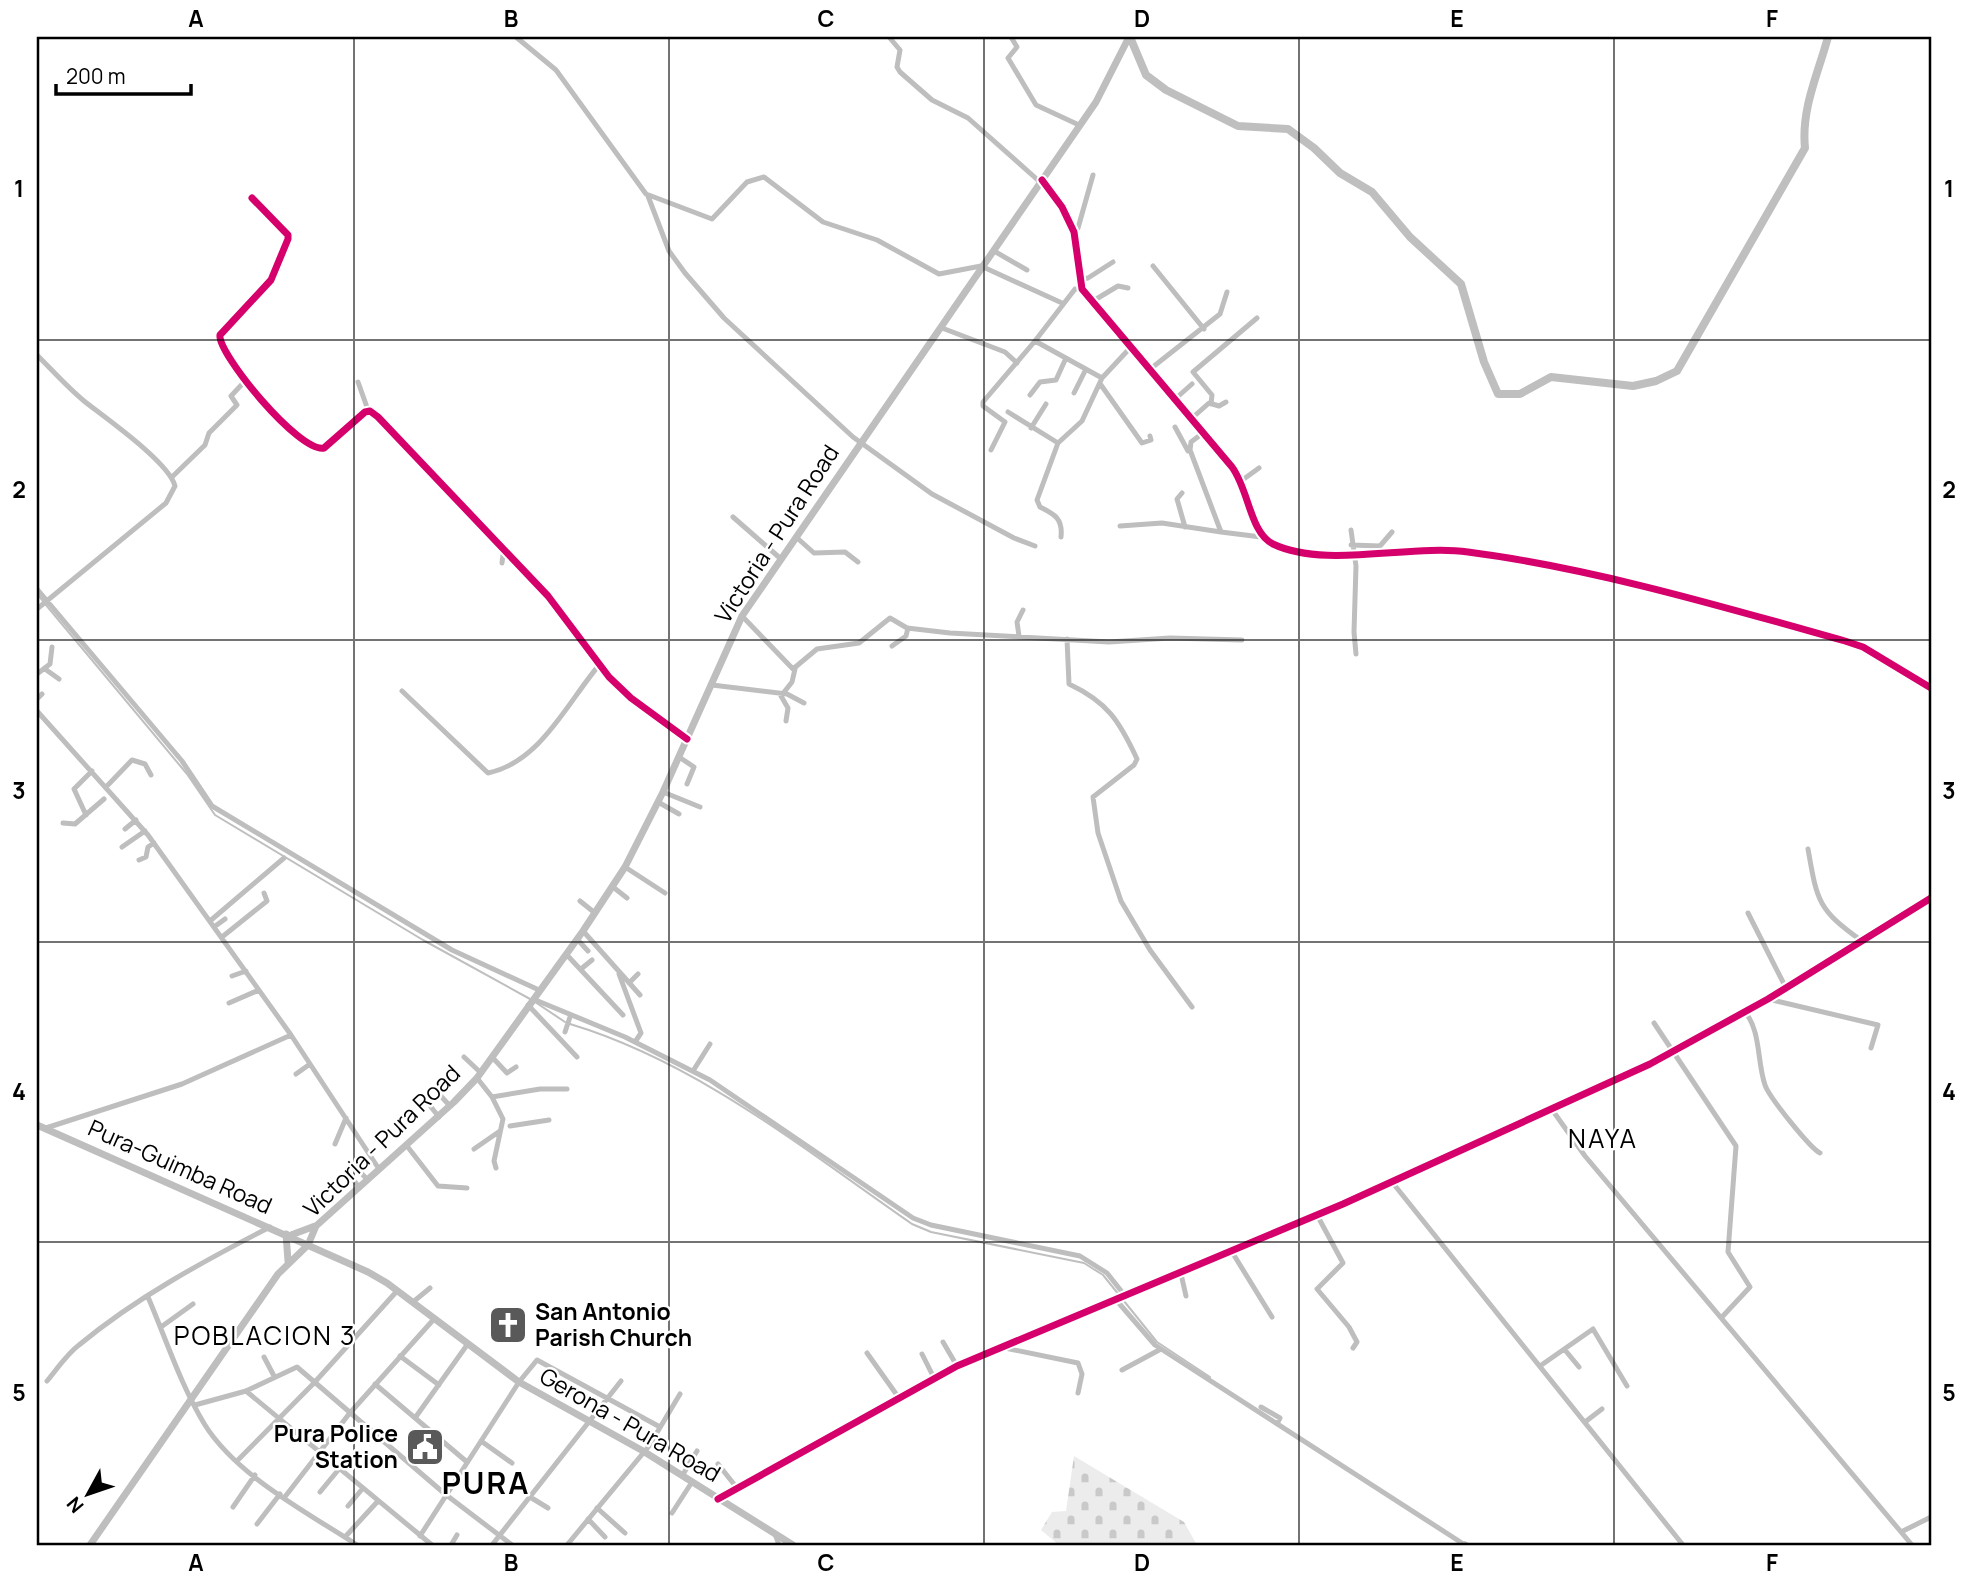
<svg xmlns="http://www.w3.org/2000/svg" width="1968" height="1582" font-family="Manrope,sans-serif">
	<defs>
		<pattern id="cemetery-stones" width="16" height="16" patternUnits="userSpaceOnUse" patternTransform="scale(1.75)"><rect width="16" height="16" fill="#ececec"/><path d="M2 7V4a2 2 0 0 1 4 0v3zM10 15v-3a2 2 0 0 1 4 0v3z" fill="#c9c9c9"/></pattern>
	</defs>
	<rect width="100%" height="100%" fill="#fff"/>
	<path fill="url(#cemetery-stones)" d="M1074,1456l110,66 13,23h-138l-18,-15 11,-18 14,-1z"/>
	<g fill="none" stroke-linecap="round" stroke-linejoin="round">
		<path stroke="#bfbfbf" stroke-width="2" d="M37,594l6,7
			M46,605l141,169 28,41 208,125 107,59
			M535,1002l30,20
			M570,1024c127,38 235,126 342,200l19,8 153,31 19,12 54,67 53,35
			M1465,1542l5,3"/>
		<path stroke="#bfbfbf" stroke-width="8" d="M1130,37l16,38 20,15 72,36 50,3 26,19 26,25 32,19 38,45 51,47 23,78 14,32h22l31,-17 82,9 23,-5 21,-10 128,-223c-4,-39 13,-74 23,-111"/>
		<path stroke="#bebebe" stroke-width="5" d="M516,37l40,33 90,124 66,25 35,-37 17,-5 59,45 54,18 62,34 42,-8 81,37
			M889,37l11,13 -3,17 3,5 32,28 36,18 72,64
			M1011,37l6,10 -9,11 28,47 43,20
			M1042,180l20,27 12,25 8,57 150,178c17,23 18,66 41,77 52,25 137,0 195,8 124,16 256,55 377,89l18,6 68,41
			M648,196l21,55 16,22 39,45 129,119 79,57 82,44 21,8
			M252,198l36,37v4l-17,41 -51,55c-3,18 79,118 104,113l41,-36 5,-1 8,6 170,179 61,81 22,21 56,41
			M1074,232l4,-4 15,-53
			M994,251l33,19
			M1153,266l51,63
			M1079,280l9,-2 25,-16
			M1082,289h-7l-40,52 67,37 28,-30
			M1093,301l25,-15 10,2
			M942,328l63,24 12,11
			M37,355c15,15 30,32 47,46 20,16 85,61 91,85l-9,17 -129,106
			M1149,370l71,-56 7,-22
			M358,382l10,28
			M1101,385l41,58 9,-3 -1,-4
			M1074,393l12,-24
			M1030,395l10,-13 16,-2 10,-22
			M1174,400l18,-16
			M1211,404l1,-9 -19,-23 64,-54
			M1008,412l50,31
			M1191,419l18,-16 10,3 7,-4
			M1175,427l13,24
			M1031,428l15,-24
			M1203,433l-12,9 -1,8 31,82 40,5
			M991,450l14,-28 -22,-16v-4l52,-61
			M172,477l33,-32 4,-12 28,-28 -6,-9 15,-16
			M1241,481l18,-13
			M1182,493l-5,6 8,28
			M733,517l48,42
			M1120,526l42,-3 59,9
			M1351,530l5,36 -2,66 2,22
			M796,537l18,16 31,-1 13,10
			M1061,537c2,-19 -7,-23 -21,-30l-3,-7 21,-57 24,-22 20,-43
			M1351,545l29,1 12,-14
			M502,563l1,-8 4,-2
			M37,589l145,172 30,45 240,144 87,40
			M742,616l51,53 24,-20 42,-6 31,-25 17,10 43,5 159,9 61,-4 72,2
			M1019,636l-2,-14 6,-12
			M1067,639l2,45c38,18 50,36 68,75l-3,6 -41,32 5,36 23,68 29,49 42,57
			M892,646l14,-10 2,-8
			M45,669l14,10
			M37,674l13,-10 2,-17
			M712,685l75,9 17,9
			M402,691l86,82c53,-11 80,-72 112,-109
			M37,699l5,-5
			M37,711l111,124 143,200 88,134
			M786,721l2,-13 -7,-12 11,-14 3,-13
			M679,757l15,10 -7,17
			M106,787l26,-27 13,4 6,11
			M663,792l37,15
			M658,802l21,12
			M86,815l-12,-26 18,-18
			M63,823l12,1 29,-25
			M125,829l11,-9
			M122,847l23,-16
			M1808,849c9,52 10,61 54,92
			M139,860l7,-3 2,-10 6,-4
			M625,867l40,26
			M613,887l14,11
			M580,901l15,12
			M1748,913l38,75
			M210,921l74,-63
			M214,927l11,-8
			M583,931l57,64
			M222,937l45,-36 -3,-8
			M577,939l11,12
			M566,954l57,61
			M581,969l11,-9
			M619,974l22,59 -6,9
			M232,976l14,-5
			M629,983l9,-9
			M533,999l92,38 85,43 203,138 18,7 149,31 27,17 19,24
			M1768,999l110,26 -7,23
			M229,1003l30,-13
			M528,1005l49,52
			M1745,1012c16,19 12,50 20,73 4,12 45,63 55,68
			M1654,1023l82,123 -8,106 22,35 -28,30
			M565,1032l5,-15
			M464,1057l17,16
			M492,1057l15,16 9,-6
			M693,1071l17,-27
			M296,1074l14,-10
			M477,1078l15,19 48,-8h27
			M439,1094l11,12
			M492,1097l11,22 -9,42 2,7
			M431,1107l8,10
			M1553,1111l32,45 327,389
			M510,1126l39,-6
			M46,1128l136,-44 109,-49
			M335,1144l11,-26
			M407,1146l31,40 29,2
			M474,1149l26,-18
			M358,1170l9,9
			M348,1173l11,14
			M1392,1182l291,363
			M1317,1215l26,48 -26,26 32,38 8,15 -4,6
			M1232,1252l40,65
			M1181,1274l5,22
			M148,1297c18,42 33,89 57,128 32,51 103,88 152,120
			M1117,1301l38,44 310,200
			M413,1302l17,-14
			M161,1327l32,-23
			M943,1342l14,24
			M1000,1347l78,16 4,11 -4,19
			M1565,1350l14,17
			M867,1353l32,45
			M922,1354l12,24
			M400,1356l39,29
			M264,1357l10,19
			M1540,1366l53,-37 34,57
			M1122,1370l39,-21
			M47,1381c10,-12 20,-27 32,-36 58,-48 125,-84 191,-118
			M375,1384l92,78
			M246,1391l186,154
			M195,1405l51,-14 51,-24 148,127 67,51
			M1261,1407l19,11 -3,6
			M415,1418l52,-73
			M1585,1422l17,-13
			M481,1441l31,22
			M237,1461l77,-78 83,-92
			M718,1464l19,24
			M682,1476l15,-25
			M320,1492l19,-23
			M530,1497l18,11
			M284,1498l65,-84 85,-95
			M718,1499l239,-133 386,-162 307,-140 118,-65 163,-101
			M348,1506l15,-18
			M233,1507l22,-32
			M597,1508l28,25
			M672,1513l20,-31
			M588,1519l17,18
			M257,1524l23,-30
			M1901,1532l30,-15
			M775,1534l4,11
			M420,1536l99,-154 18,-22 123,67
			M345,1537l33,-36
			M451,1545l6,-10
			M492,1545l129,-164
			M567,1545l82,-99 31,-52"/>
		<path stroke="#bebebe" stroke-width="7" d="M37,1125l331,147 19,11 132,99 124,69 150,94
			M286,1234l2,27
			M291,1235l24,-9
			M90,1545l188,-271 30,-29 8,-19 138,-124 23,-24 106,-147 42,-64 38,-75 79,-176 354,-514 33,-65"/>
		<defs>
			<path id="cycleway" d="M1042,180l20,27 12,25 8,57 150,178c17,23 18,66 41,77 52,25 137,0 195,8 124,16 256,55 377,89l18,6 68,41
				M252,198l36,37v4l-17,41 -51,55c-3,18 79,118 104,113l41,-36 5,-1 8,6 170,179 61,81 22,21 56,41
				M718,1499l239,-133 386,-162 307,-140 118,-65 163,-101"/>
		</defs>
		<use href="#cycleway" stroke="#fff" stroke-width="11"/>
		<use href="#cycleway" stroke="#d6006c" stroke-width="7"/>
	</g>
	<path fill="none" stroke="#000" stroke-width="2" stroke-opacity="0.55" d="M354,37v1508M669,37v1508M984,37v1508M1299,37v1508M1614,37v1508M37,340h1894M37,640h1894M37,942h1894M37,1242h1894"/>
	<defs>
		<symbol id="church-square" viewBox="-11 -11 22 22"><rect x="-9" y="-9" width="18" height="18" rx="4" fill="#595959" stroke="#fff"/><path d="M-1.2-6h2.4v3.5h3.3v2.4h-3.3V6h-2.4V-.1h-3.3v-2.4h3.3Z" fill="#fff"/></symbol>
		<symbol id="civic-square" viewBox="-11 -11 22 22"><rect x="-9" y="-9" width="18" height="18" rx="4" fill="#595959" stroke="#fff"/><path d="M-.6-6.5H3V-4.5H.6V-3L4-1V1h2V6H-6V1h2V-1L-.6-3ZM-1.2 2.5V6h2.4V2.5Z" fill="#fff"/></symbol>
	</defs>
	<g fill-rule="evenodd">
		<use href="#church-square" x="486" y="1303" width="44" height="44"/>
		<use href="#civic-square" x="403" y="1425" width="44" height="44"/>
	</g>
	<g text-anchor="middle" stroke-width="5" stroke-linejoin="round" paint-order="stroke">
		<g font-size="23" fill="#000" stroke="#fff">
			<text transform="translate(777 534) rotate(-57)" y="8">Victoria - Pura Road</text>
			<text transform="translate(382 1141) rotate(-44)" y="8">Victoria - Pura Road</text>
			<text transform="translate(180 1167) rotate(24)" y="8">Pura-Guimba Road</text>
			<text transform="translate(630 1425) rotate(30)" y="8">Gerona - Pura Road</text>
		</g>
		<g font-size="23" font-weight="bold" fill="#000" stroke="#fff" text-anchor="start">
			<text x="535" y="1320">San Antonio<tspan x="535" dy="26">Parish Church</tspan></text>
			<text x="398" y="1442" text-anchor="end">Pura Police<tspan x="398" dy="26">Station</tspan></text>
		</g>
		<g font-size="26" letter-spacing="2" fill="#000" stroke="#fff">
			<text x="1603" y="1148">NAYA</text>
			<text x="265" y="1345">POBLACION 3</text>
		</g>
		<g font-size="30" font-weight="bold" letter-spacing="2" fill="#000" stroke="#fff">
			<text x="486" y="1494">PURA</text>
		</g>
	</g>
	<rect width="1968" height="1582" fill="none" stroke="#ffffff" stroke-width="77"/>
	<g transform="translate(88 1494) rotate(230)" stroke="#ffffff" stroke-width="5" paint-order="stroke">
	<path d="M0-5L12 26L0 18L-12 26Z" fill="#000000"/>
	<text y="-10" font-size="19" font-weight="bold" text-anchor="middle" fill="#000000">N</text>
	</g>
	<path d="M56 84v10h135v-10" fill="none" stroke="#000000" stroke-width="3.5"/>
	<text x="66" y="84" font-size="21" fill="#000000" stroke="#ffffff" stroke-width="5" paint-order="stroke">200 m</text>
	<rect x="38" y="38" width="1892" height="1506" fill="none" stroke="#000" stroke-width="2.5"/>
	<g font-size="23" text-anchor="middle" font-weight="bold" fill="#000">
		<text x="196" y="27">A</text>
		<text x="511" y="27">B</text>
		<text x="826" y="27">C</text>
		<text x="1142" y="27">D</text>
		<text x="1457" y="27">E</text>
		<text x="1772" y="27">F</text>
		<text x="19" y="197">1</text>
		<text x="1949" y="197">1</text>
		<text x="19" y="498">2</text>
		<text x="1949" y="498">2</text>
		<text x="19" y="799">3</text>
		<text x="1949" y="799">3</text>
		<text x="19" y="1100">4</text>
		<text x="1949" y="1100">4</text>
		<text x="19" y="1401">5</text>
		<text x="1949" y="1401">5</text>
		<text x="196" y="1571">A</text>
		<text x="511" y="1571">B</text>
		<text x="826" y="1571">C</text>
		<text x="1142" y="1571">D</text>
		<text x="1457" y="1571">E</text>
		<text x="1772" y="1571">F</text>
	</g>
</svg>
